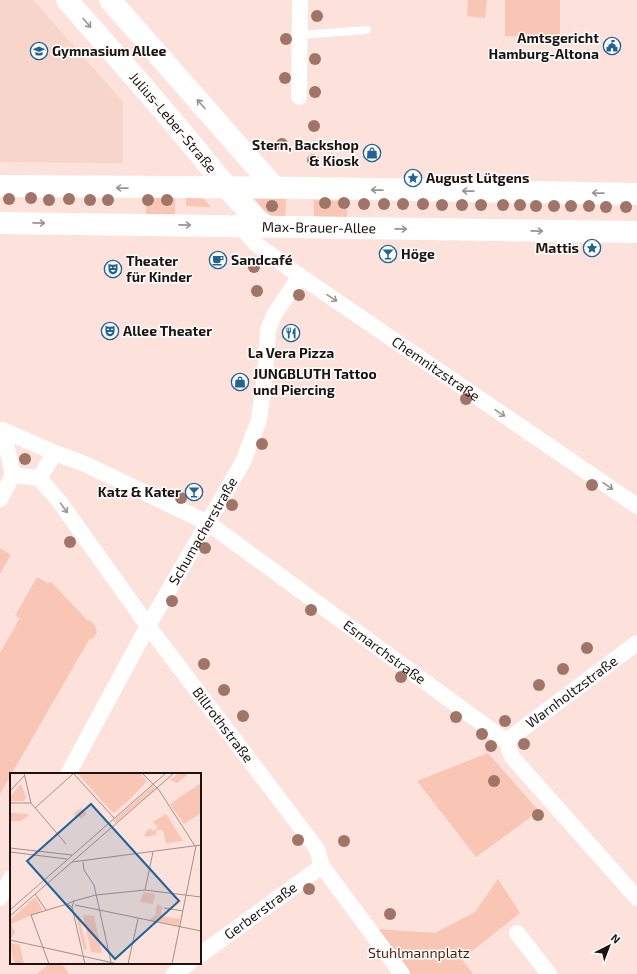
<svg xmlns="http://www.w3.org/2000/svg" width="637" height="974" font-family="'Exo 2',sans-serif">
	<rect width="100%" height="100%" fill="#fce2da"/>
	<path fill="#f8d5ca" d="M0,0h33l90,102v61l-123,-1z"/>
	<path fill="#f9c6b6" d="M468,0h19l-2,18 -18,-2z
		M505,0h55v38l-55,-2z
		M146,196h29v23h-29z
		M186,197h16l9,10 -25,-1z
		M254,198l32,1 -1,22 -19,-8z
		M314,200l33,1v21h-33z
		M0,548l11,7 -11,19z
		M37,577l11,6 3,-1 37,39 2,-1 5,6 2,6 -4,7 -3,-1 -90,156v-141l20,-35 -5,-2z
		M488,753l51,58 -63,46 -59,-76z
		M498,879l22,34 -58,46 11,15h-64l-34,-45 60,4 40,-21z
		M50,963h11l8,11h-32z"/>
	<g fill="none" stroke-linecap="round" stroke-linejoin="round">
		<path stroke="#fff" stroke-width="8" d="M299,35l68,-5"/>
		<g stroke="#fff" stroke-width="16">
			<path d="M299,97l1,-97"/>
			<path id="s1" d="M240,226l16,18 44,32 337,230"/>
			<path d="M3,430l52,23 -16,25 -26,-3z"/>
			<path id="s2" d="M55,453l30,11 123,59 298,218 6,16 125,141"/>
			<path id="s3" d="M39,478l20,23 89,125 169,223 5,17 80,108"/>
			<path d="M0,499l13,-24"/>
			<path id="s4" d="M506,741l131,-98"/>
			<path id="s5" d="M68,774l80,-148 95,-164 16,-42 6,-45 3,-45 6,-15 26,-39"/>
			<path d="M0,898l11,-20"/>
			<path d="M517,933l32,41"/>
			<path id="s6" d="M200,955l122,-89"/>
			<path d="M174,974l15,-11"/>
		</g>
		<g stroke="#fff" stroke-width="22">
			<path id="s7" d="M67,0c40,46 82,92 121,140 25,29 47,61 77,86"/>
			<path d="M110,0l165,188"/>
			<path d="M0,186l316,2 321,6"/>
			<path id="s8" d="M0,223l637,9"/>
		</g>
	</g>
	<g fill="#a07466">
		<circle cx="317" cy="16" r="6"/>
		<circle cx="286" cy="39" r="6"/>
		<circle cx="315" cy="59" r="6"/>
		<circle cx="285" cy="78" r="6"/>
		<circle cx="315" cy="92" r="6"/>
		<circle cx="314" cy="126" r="6"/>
		<circle cx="282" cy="144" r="6"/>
		<circle cx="313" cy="160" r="6"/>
		<circle cx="31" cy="198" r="6"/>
		<circle cx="9" cy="199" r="6"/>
		<circle cx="69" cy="199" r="6"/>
		<circle cx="49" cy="200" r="6"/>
		<circle cx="90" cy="200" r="6"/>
		<circle cx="108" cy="200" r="6"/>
		<circle cx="148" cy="200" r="6"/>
		<circle cx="167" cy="200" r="6"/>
		<circle cx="325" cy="203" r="6"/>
		<circle cx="344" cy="203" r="6"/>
		<circle cx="364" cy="204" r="6"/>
		<circle cx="384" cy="204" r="6"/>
		<circle cx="403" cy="204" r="6"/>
		<circle cx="423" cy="204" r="6"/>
		<circle cx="442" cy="205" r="6"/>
		<circle cx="462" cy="205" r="6"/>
		<circle cx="481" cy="205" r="6"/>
		<circle cx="503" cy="205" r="6"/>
		<circle cx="520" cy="205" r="6"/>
		<circle cx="272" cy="206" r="6"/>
		<circle cx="536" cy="206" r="6"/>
		<circle cx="554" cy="206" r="6"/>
		<circle cx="571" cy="206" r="6"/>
		<circle cx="589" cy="206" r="6"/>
		<circle cx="606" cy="207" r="6"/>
		<circle cx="626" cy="207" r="6"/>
		<circle cx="254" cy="267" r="6"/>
		<circle cx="257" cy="291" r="6"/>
		<circle cx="299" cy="295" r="6"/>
		<circle cx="466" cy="399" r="6"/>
		<circle cx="262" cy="444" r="6"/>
		<circle cx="25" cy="459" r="6"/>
		<circle cx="592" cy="485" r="6"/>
		<circle cx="181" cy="498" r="6"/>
		<circle cx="232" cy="505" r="6"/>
		<circle cx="70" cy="542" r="6"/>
		<circle cx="205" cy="548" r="6"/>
		<circle cx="172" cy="601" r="6"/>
		<circle cx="311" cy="610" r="6"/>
		<circle cx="587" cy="648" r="6"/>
		<circle cx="204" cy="664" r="6"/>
		<circle cx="563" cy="669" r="6"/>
		<circle cx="401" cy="677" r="6"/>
		<circle cx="539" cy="685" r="6"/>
		<circle cx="224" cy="690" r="6"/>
		<circle cx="243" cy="716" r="6"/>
		<circle cx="456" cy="717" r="6"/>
		<circle cx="505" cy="721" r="6"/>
		<circle cx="482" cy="734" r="6"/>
		<circle cx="524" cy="744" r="6"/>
		<circle cx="491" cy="746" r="6"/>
		<circle cx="494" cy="781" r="6"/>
		<circle cx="538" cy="815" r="6"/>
		<circle cx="298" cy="840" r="6"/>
		<circle cx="344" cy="841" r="6"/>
		<circle cx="309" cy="889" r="6"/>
		<circle cx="390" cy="914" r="6"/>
	</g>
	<defs><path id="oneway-shaft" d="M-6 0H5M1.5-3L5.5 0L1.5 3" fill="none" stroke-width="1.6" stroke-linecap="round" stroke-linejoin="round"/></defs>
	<g stroke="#999594">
		<use href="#oneway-shaft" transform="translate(87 23) rotate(49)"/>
		<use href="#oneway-shaft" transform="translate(201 104) rotate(-131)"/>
		<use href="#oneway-shaft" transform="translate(122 188) rotate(-179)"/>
		<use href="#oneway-shaft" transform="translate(377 190) rotate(-179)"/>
		<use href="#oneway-shaft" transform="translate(468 191) rotate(-179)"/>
		<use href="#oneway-shaft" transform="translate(598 193) rotate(-179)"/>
		<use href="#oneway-shaft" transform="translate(39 223) rotate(1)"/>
		<use href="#oneway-shaft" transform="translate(185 225) rotate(1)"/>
		<use href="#oneway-shaft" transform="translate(401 229) rotate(1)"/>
		<use href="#oneway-shaft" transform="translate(537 231) rotate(1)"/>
		<use href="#oneway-shaft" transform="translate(332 298) rotate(34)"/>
		<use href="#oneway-shaft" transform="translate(500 413) rotate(34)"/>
		<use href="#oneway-shaft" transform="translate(608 486) rotate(35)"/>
		<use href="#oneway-shaft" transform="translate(64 508) rotate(54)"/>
	</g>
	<defs>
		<symbol id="civic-ring" viewBox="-11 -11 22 22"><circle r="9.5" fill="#fff" stroke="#206398" stroke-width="1.5"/><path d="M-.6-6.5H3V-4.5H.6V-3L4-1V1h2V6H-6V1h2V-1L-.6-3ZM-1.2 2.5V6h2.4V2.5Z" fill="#206398"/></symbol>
		<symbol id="school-ring" viewBox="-11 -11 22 22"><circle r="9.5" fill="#fff" stroke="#206398" stroke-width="1.5"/><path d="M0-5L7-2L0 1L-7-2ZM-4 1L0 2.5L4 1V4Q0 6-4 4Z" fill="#206398"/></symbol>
		<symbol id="shop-ring" viewBox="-11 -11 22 22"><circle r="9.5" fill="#fff" stroke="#206398" stroke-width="1.5"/><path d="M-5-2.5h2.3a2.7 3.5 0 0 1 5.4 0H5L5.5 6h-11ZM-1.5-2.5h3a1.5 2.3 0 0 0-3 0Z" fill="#206398"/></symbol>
		<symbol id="sight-ring" viewBox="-11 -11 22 22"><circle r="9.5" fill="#fff" stroke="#206398" stroke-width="1.5"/><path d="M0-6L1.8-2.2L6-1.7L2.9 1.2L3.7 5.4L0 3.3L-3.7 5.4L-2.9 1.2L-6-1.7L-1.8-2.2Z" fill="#206398"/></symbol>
		<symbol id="bar-ring" viewBox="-11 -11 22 22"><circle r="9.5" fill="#fff" stroke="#206398" stroke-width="1.5"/><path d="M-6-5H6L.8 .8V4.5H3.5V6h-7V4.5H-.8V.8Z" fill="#206398"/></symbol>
		<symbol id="cafe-ring" viewBox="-11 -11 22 22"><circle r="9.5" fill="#fff" stroke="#206398" stroke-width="1.5"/><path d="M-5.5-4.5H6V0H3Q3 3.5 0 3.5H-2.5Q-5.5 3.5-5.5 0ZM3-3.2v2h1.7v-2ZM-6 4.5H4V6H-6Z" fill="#206398"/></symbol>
		<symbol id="theatre-ring" viewBox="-11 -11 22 22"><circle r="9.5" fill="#fff" stroke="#206398" stroke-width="1.5"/><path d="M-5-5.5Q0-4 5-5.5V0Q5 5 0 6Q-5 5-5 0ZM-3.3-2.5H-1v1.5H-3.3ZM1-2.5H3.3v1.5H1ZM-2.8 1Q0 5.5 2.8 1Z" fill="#206398"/></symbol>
		<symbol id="restaurant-ring" viewBox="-11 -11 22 22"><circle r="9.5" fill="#fff" stroke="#206398" stroke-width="1.5"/><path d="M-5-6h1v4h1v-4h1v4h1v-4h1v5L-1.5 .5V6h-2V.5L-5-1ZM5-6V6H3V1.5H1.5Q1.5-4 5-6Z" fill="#206398"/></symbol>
	</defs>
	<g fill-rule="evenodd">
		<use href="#civic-ring" x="602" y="36" width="20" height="20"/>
		<use href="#school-ring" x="29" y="41" width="20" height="20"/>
		<use href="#shop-ring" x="362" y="143" width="20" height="20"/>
		<use href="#sight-ring" x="403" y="168" width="20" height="20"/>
		<use href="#sight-ring" x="582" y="238" width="20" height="20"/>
		<use href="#bar-ring" x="378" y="244" width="20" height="20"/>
		<use href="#cafe-ring" x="208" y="250" width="20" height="20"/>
		<use href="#theatre-ring" x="103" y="259" width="20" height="20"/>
		<use href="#theatre-ring" x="100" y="321" width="20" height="20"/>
		<use href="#restaurant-ring" x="281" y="323" width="20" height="20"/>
		<use href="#shop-ring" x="230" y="372" width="20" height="20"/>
		<use href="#bar-ring" x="184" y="482" width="20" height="20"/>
	</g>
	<g text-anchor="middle" stroke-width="3" stroke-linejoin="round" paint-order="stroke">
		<g font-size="14" font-weight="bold" fill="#1d1411" stroke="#fff" text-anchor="start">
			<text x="599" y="43" text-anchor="end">Amtsgericht<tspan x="599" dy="16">Hamburg-Altona</tspan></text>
			<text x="52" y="56">Gymnasium Allee</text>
			<text x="359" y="150" text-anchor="end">Stern, Backshop<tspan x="359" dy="16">&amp; Kiosk</tspan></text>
			<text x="426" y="183">August Lütgens</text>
			<text x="579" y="253" text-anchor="end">Mattis</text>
			<text x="401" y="259">Höge</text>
			<text x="231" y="265">Sandcafé</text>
			<text x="126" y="266">Theater<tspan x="126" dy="16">für Kinder</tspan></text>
			<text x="123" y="336">Allee Theater</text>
			<text x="291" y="358" text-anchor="middle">La Vera Pizza</text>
			<text x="253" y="379">JUNGBLUTH Tattoo<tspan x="253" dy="16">und Piercing</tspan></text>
			<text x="181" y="497" text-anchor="end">Katz &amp; Kater</text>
		</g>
		<g font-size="14" fill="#1d1411" stroke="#fff">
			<text dy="5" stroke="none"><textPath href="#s7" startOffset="162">Julius-Leber-Straße</textPath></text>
			<text dy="5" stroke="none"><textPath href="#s8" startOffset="319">Max-Brauer-Allee</textPath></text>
			<text dy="5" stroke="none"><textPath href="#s1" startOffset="243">Chemnitzstraße</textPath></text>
			<text dy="5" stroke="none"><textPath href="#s5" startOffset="278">Schumacherstraße</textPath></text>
			<text dy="5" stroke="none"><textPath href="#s2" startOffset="387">Esmarchstraße</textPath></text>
			<text dy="5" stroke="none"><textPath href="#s4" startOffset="82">Warnholtzstraße</textPath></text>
			<text dy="5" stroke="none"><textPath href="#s3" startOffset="308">Billrothstraße</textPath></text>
			<text dy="5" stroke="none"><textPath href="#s6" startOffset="75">Gerberstraße</textPath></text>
		</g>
		<g font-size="14" fill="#551a08" stroke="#fff">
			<text x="419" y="958">Stuhlmannplatz</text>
		</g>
	</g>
	<g transform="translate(10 773)">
		<rect width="191" height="191" fill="#fce2da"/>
		<path d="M67,0h63l7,8 -16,17 -16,14h-3zM169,0h7v3l-9,7 -7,-3zM191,10v30l-17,11 -14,-20zM11,11l5,13 -2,4h-14v-4zM143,13l2,3 -40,34 -2,-2zM71,35l6,6 -6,5 -3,-4 -2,5 -2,-7zM0,40l18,1 1,1 -8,6h-11zM156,41l17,27 -17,2 -3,-13h-7v5l-11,2v-4l5,-5 3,3 5,-4 -5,-5zM134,119l11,2 -2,10 -13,-2zM25,124l8,13 -32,14 4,9 -5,6v-19zM147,131l5,2 -1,10 19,3 -1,7 -30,-6 6,-5zM73,142l11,1 8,37 -11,-1zM66,143h3l8,33 -3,1zM0,170l10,2 4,19h-10z" fill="#f9c6b6"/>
		<path fill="none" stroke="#a3908a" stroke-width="1" d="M14,0l7,30 35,41M63,0l41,45M132,0l17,17 36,56M0,18l15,-16M0,30h21M25,35l39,-35M0,75l62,7M0,79l57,7M62,89l129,-17M73,89l1,8 10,15 17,77M135,117l8,-38M25,121l11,16M64,128l22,-6 49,-5 56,7M64,128l-2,6 -5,-3zM65,132l126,26M62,134l13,57M154,135l19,3M0,137l156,-137M0,143l164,-143M0,167l108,24M39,191l-18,-49 36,-11M118,191l10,-45M162,191l24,-118"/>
		<path fill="#206398" fill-opacity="0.15" stroke="#206398" stroke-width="2" d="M81,31l88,97 -64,58 -88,-98z"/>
		<rect width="191" height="191" fill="none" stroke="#1d1411" stroke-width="2"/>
	</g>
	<g transform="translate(609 946) rotate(42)" stroke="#ffffff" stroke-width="3" paint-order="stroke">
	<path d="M0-3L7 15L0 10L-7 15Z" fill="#1d1411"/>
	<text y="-6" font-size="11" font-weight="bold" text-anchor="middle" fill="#1d1411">N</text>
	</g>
</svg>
